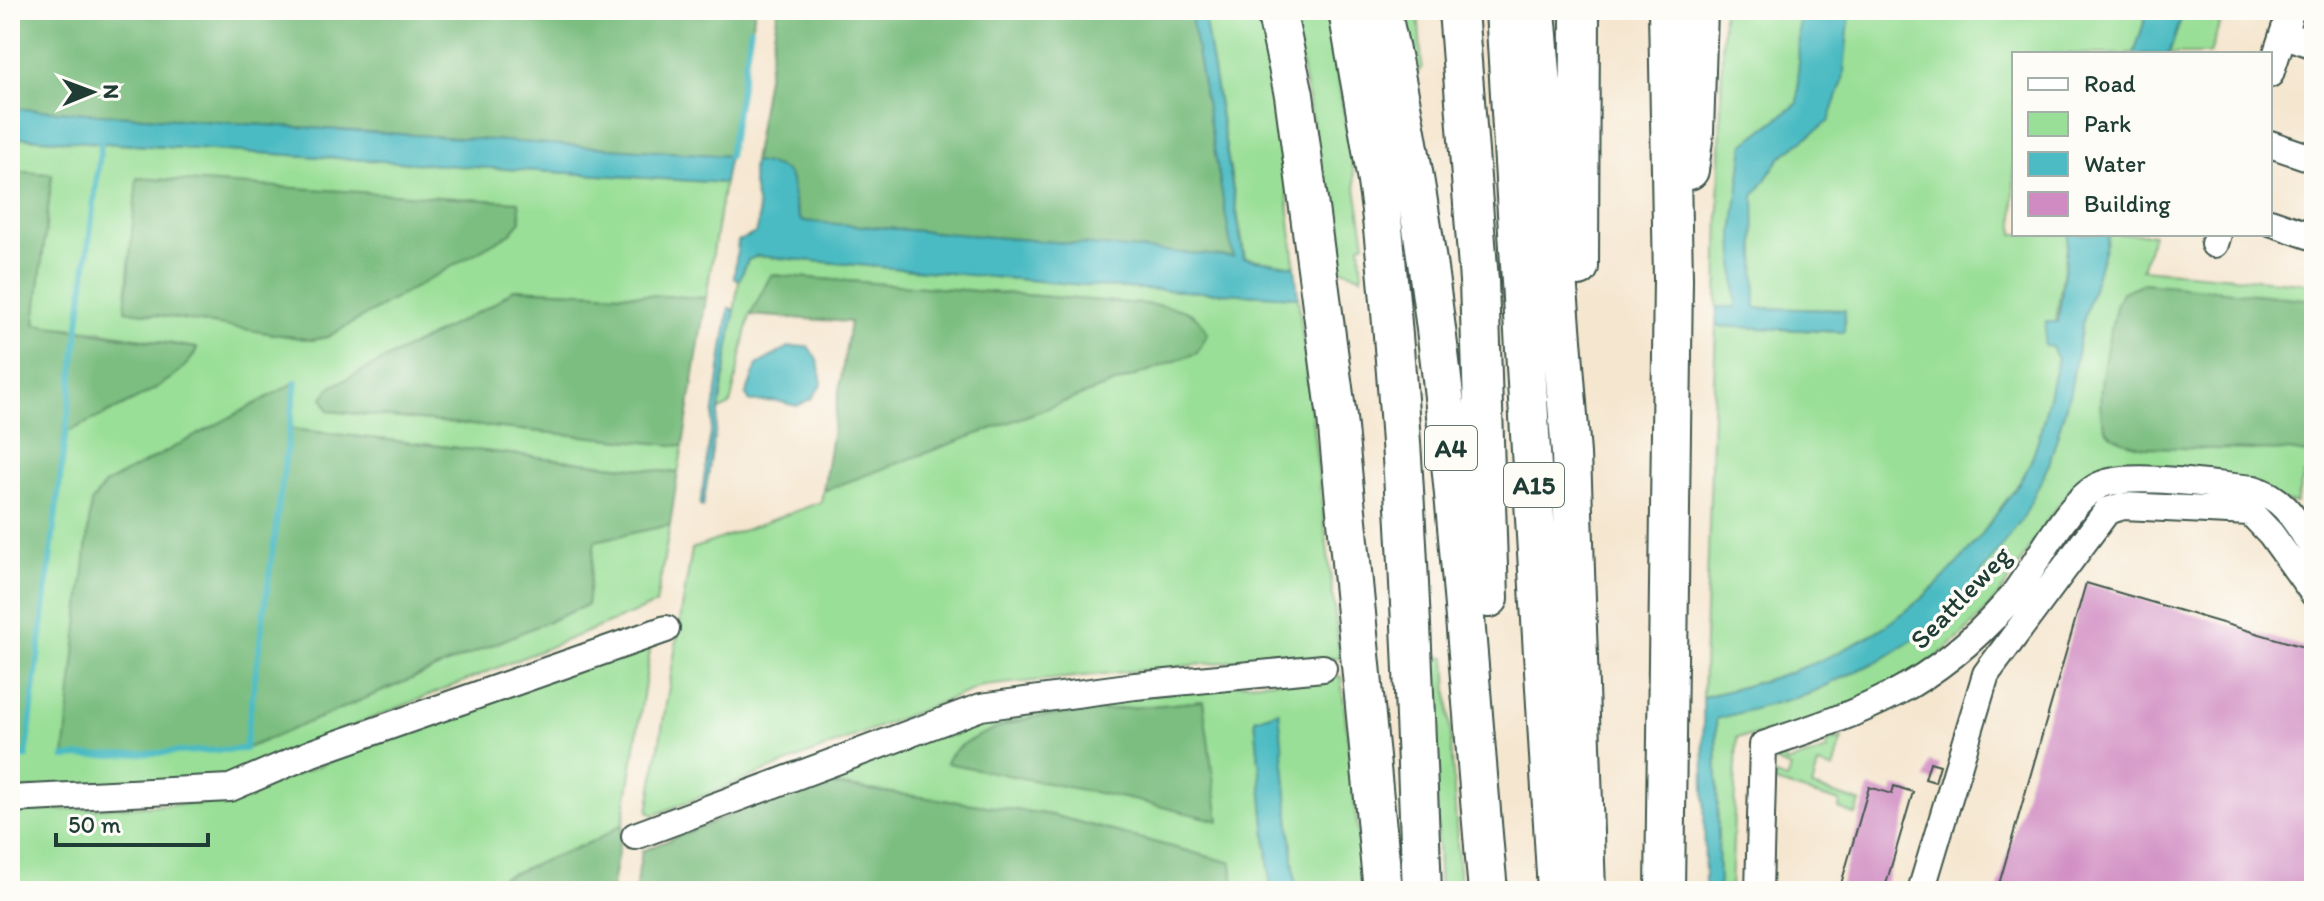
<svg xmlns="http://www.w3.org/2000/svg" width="2324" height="901" font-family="Itim,sans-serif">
	<rect width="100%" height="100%" fill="#fdfcf7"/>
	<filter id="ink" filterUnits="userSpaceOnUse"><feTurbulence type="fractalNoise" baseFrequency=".0125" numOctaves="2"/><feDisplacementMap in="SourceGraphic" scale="16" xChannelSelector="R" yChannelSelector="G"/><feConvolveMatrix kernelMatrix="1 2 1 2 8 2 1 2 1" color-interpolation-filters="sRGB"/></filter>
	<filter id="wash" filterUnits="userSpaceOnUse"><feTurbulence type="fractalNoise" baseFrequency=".006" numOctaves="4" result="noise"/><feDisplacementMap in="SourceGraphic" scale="32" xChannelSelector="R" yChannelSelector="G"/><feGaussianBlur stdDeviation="1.8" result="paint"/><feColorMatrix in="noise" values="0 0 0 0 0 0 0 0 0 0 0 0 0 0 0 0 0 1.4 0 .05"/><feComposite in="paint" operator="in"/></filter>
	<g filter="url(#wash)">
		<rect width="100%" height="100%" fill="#f5e6cf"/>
		<path fill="#9adf97" stroke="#5c8e66" stroke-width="2" fill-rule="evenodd" d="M1203,10h60l8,39 24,217 -50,-8z
			M1291,10h36l38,233 -5,2 2,32 -22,-9z
			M1398,10h20l4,57 -8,10z
			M1723,10h425l-14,44h-120v180h55l-17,113 6,12c-9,33 -14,69 -27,101 -7,20 -24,39 -36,56 -76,110 -165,151 -292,181l13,-371 128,6v-22l-127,-3z
			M2184,10h40l-14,44h-41z
			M10,137l714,46 -18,115 -192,-9 -22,16 -160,82 -9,11 6,13 354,35 -5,27 -387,-44 6,-44 -233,371 181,-7 342,-144 7,-64 76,-16 -14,79 -435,175 -211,11v-33h16l40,-324 104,-54 26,-31 -105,-18 -57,-5 18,-150 -42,-4zM518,202l3,19 -11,12 -183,104 -15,3 -186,-30z
			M2109,234h44l-11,35 172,15v192l-10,-2 -8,29 -200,-30c-43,20 -69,88 -99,124 -22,28 -56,60 -87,78 -38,21 -131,62 -173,62l-6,154h-12l-3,-172 90,-24 76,-36 42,-26 125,-169 21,-73 12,-66z
			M757,256l348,31 193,10 42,361 -31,3 -55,-2 -271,27 -329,129 -6,-3 44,-263 129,-47 2,-11 21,-9 353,-129 -31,-47 -394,-31 -22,40 -20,90 -11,5 20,-130 9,-20z
			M653,631l-30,193 -27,16 -128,51h-458v-79l219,-10z
			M1446,657l14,234h-20l-10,-233z
			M1341,676l23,215h-68l-17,-179 -24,7 16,172h-37l-2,-28 -180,-48 -241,-33 154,-62 268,-36zM1203,701l15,120 -262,-72 54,-27 25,-5z
			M1842,738l-9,31 -15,-4 -6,22 48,15 -4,13 -17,-6 1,-7 -65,-19 -3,-8 15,5 4,-12 -15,-6 5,-14 5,15 41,-13 -1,-7z"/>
		<path fill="#7bbe80" stroke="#4d7e5a" stroke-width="2" d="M10,10h745l-26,146 -719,-48z
			M778,10h412l43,247 -432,-36c-19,-36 8,-53 -48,-59z
			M10,171l42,3 -17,150 162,24c-11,36 -98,67 -131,85l-41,324h-15z
			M137,178l382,24 2,19 -10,12 -184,104 -15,3 -187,-30z
			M771,275l395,31c21,4 33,8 42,27l-11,20 -374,138 27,-169 -100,-7z
			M2144,283l170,17v155l-26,-4 -144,-4c-12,-3 -25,-5 -35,-14 -21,-21 2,-103 8,-130l5,-11z
			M514,289l192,9 -23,148 -354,-35 -6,-13 8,-11 161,-82z
			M296,382l-5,47 387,44 -8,52 -75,16 -8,64 -342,144 -181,8 27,-254 14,-19z
			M1203,701l16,120 -81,-20 -192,-38c7,-23 66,-41 89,-46z
			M811,782l241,33 180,48 2,28h-599l7,-40z
			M623,824l-12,67h-143l128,-51z"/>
		<path fill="#4cbbc3" stroke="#367c7c" stroke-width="2" d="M1190,10h13l41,248 51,8 3,31 -193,-10 -348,-31 -9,4 -9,20 -5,-2 4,-37 18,-8c9,-23 -8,-46 -3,-71 57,6 28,24 48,59l432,36z
			M1799,10h51l-7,71 -14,40 -48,36 -27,39 2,112 89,2 -1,22 -128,-6 1,-19h19l-3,-74 11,-89 54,-41z
			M2148,10h36l-15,44h-35z
			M10,108l719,48 -5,27 -714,-46z
			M2069,234h40l-27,91 -12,66 -21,73 -25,52 -56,75 -44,42 -42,26 -76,36 -90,24 3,172h-14l-2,-194c127,-30 216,-71 292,-181 12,-17 29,-36 36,-56 13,-32 18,-68 27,-101l-6,-12 -8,-1 2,-24h12z
			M729,308l6,2 -32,197 -3,-1z
			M808,346l10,15 4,23 -10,14 -15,8 -21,-5 -26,1 -4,-7 11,-30 32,-18z
			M1279,711l17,180h-25l-16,-172z"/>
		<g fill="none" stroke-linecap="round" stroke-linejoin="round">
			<path stroke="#4cbbc3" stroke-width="6" d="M729,156l22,-128
				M10,757h16l75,-613
				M64,757l181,-8 51,-367"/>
		</g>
		<g id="blocks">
			<path fill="#d08bc2" d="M2086,583l228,67v241h-317z
				M1930,762l10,3 -5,17 -10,-3z
				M1894,786l19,6 -29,99h-45l30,-104 23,7z"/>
		</g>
	</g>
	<g filter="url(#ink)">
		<use href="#blocks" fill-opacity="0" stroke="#3f564b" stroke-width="2"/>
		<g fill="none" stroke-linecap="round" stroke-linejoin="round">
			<defs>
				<path id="minor" d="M2283,34l31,11
					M2270,74l21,-64
					M2270,144l44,15
					M2270,222l44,15
					M2214,244l3,-10
					M10,799l220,-11 82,-35 354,-124
					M635,836l346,-129 154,-21 188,-18
					M1759,891l4,-146c102,-34 169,-57 243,-141 28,-31 61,-107 97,-120 31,-12 114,2 151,5 32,9 43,35 60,61
					M1921,891l65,-217 121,-163 16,-5 127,6 21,22 43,60"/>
				<path id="highway" d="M1276,10l18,85 43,323 46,473
					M1348,10c11,70 26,139 34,209 24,224 31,448 40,672
					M1381,10c67,290 80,586 107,881
					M1458,10l21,271 10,317
					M1505,10l52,881
					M1536,10l35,444 15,437
					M1689,170l5,-38 4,-122
					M1579,267l1,-257
					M1665,891l8,-612 -5,-269"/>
			</defs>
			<use href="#minor" stroke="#3f564b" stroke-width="30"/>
			<use href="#highway" stroke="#3f564b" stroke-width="42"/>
			<use href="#minor" stroke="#fff" stroke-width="26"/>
			<use href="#highway" stroke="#fff" stroke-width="38"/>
		</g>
	</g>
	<g text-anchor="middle" stroke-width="7" stroke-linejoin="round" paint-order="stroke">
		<g fill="#fdfcf7" stroke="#62766e" stroke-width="2">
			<rect x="1425" y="426" width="52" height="44" rx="6"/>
			<rect x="1504" y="463" width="60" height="44" rx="6"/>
		</g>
		<g font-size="26" font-weight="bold" fill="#1f3d34">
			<text x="1451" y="457">A4</text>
			<text x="1534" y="494">A15</text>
		</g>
		<g font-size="28" fill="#1f3d34" stroke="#fdfcf7">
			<text transform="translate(1960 597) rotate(-46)" y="10">Seattleweg</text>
		</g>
	</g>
	<rect width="2324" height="901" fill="none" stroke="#fdfcf7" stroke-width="40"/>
	<rect x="2012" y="52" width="260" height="184" fill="#fdfcf7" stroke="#a4b0a9" stroke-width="2"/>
	<rect x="2028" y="78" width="40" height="12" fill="#ffffff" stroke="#a4b0a9" stroke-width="2"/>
	<text x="2084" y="92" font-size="24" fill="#1f3d34">Road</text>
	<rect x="2028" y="112" width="40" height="24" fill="#9adf97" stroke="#a4b0a9" stroke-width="2"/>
	<text x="2084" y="132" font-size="24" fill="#1f3d34">Park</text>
	<rect x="2028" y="152" width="40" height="24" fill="#4cbbc3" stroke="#a4b0a9" stroke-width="2"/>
	<text x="2084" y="172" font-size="24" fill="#1f3d34">Water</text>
	<rect x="2028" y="192" width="40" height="24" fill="#d08bc2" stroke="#a4b0a9" stroke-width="2"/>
	<text x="2084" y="212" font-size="24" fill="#1f3d34">Building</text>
	<g transform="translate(92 92) rotate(89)" stroke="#fdfcf7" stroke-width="6" paint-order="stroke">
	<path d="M0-6L14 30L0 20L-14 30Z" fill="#1f3d34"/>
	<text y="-12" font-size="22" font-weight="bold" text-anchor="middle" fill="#1f3d34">N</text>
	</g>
	<path d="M56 833v12h152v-12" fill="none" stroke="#1f3d34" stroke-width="4"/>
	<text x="68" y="833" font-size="24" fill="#1f3d34" stroke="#fdfcf7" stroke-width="6" paint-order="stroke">50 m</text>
</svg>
